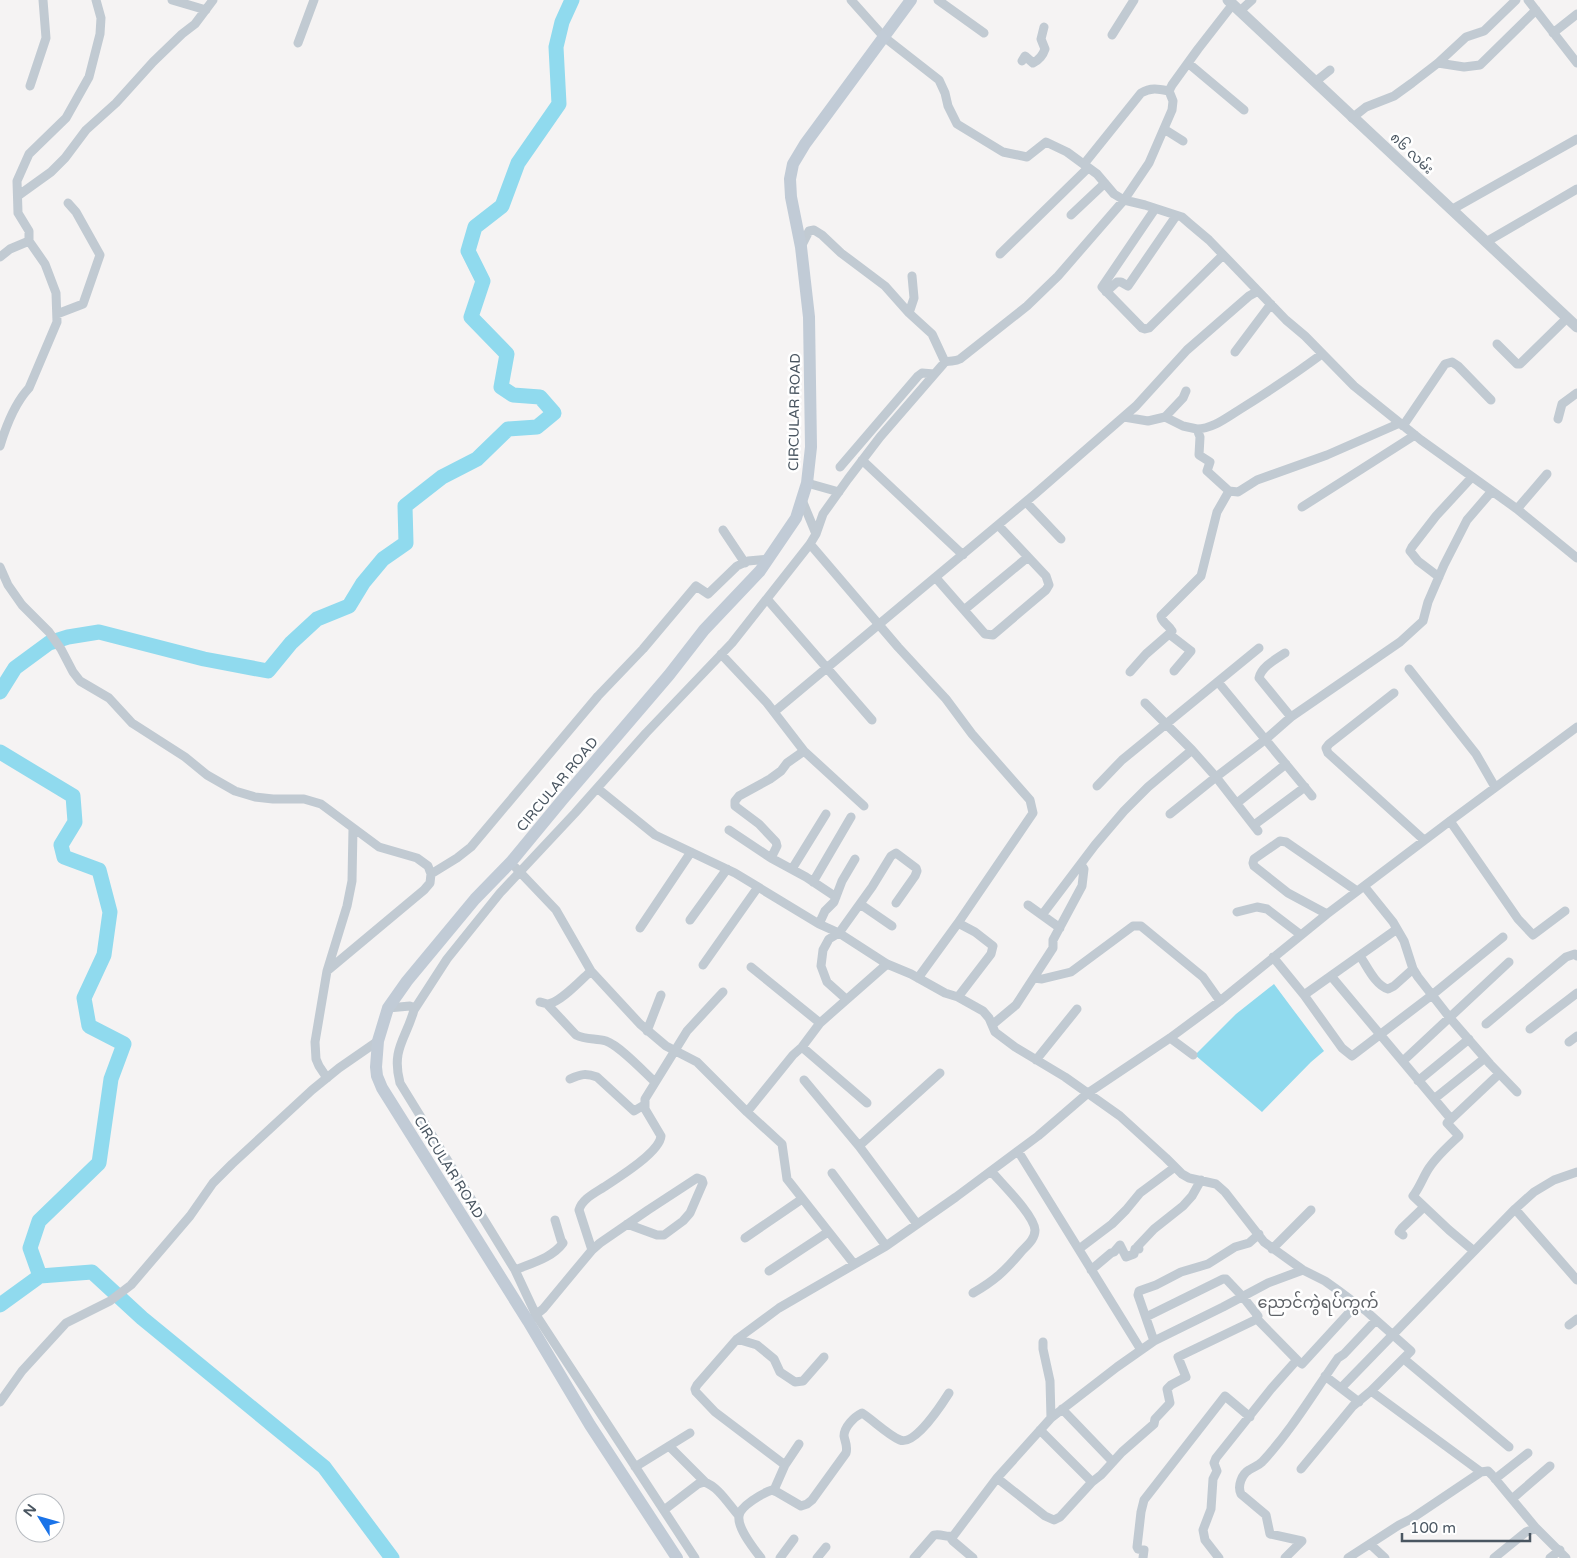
<svg xmlns="http://www.w3.org/2000/svg" width="1577" height="1558" font-family="'Varela Round','Noto Sans Myanmar',sans-serif">
	<rect width="100%" height="100%" fill="#f5f3f3"/>
	<path fill="#90daee" d="M1274,984l50,67 -13,11 -49,50 -67,-57 41,-41z"/>
	<g fill="none" stroke-linecap="round" stroke-linejoin="round">
		<path stroke="#90daee" stroke-width="15" d="M0,692l15,-24 34,-25 19,-6 31,-5 105,27 64,12 23,-28 26,-24 32,-13 14,-23 20,-24 23,-16 -1,-37 37,-29 35,-18 31,-30 29,-2 17,-14 -14,-16 -27,-2 -12,-8 6,-33 -36,-37 12,-36 -15,-30 7,-24 27,-21 16,-43 41,-59 -3,-57 6,-25 10,-22
			M0,752l73,44 2,26 -14,23 3,12 35,13 11,42 -6,43 -20,43 5,28 35,18 -13,35 -12,84 -60,58 -9,27 10,28
			M0,1305l40,-29 52,-4 50,46 182,149 68,91"/>
		<path stroke="#c1cad2" stroke-width="9" d="M172,0l34,10
			M851,0l33,37 55,43 6,13 3,13 9,18 46,28 24,5 19,-15 21,10 30,22 17,20 10,6 21,5 37,12 8,7 19,16 77,80 19,16 49,50 67,54 96,69 60,49
			M938,0l46,33
			M1528,0l49,63
			M1240,11l12,-11
			M1553,33l24,-19
			M1112,35l22,-35
			M298,43l16,-43
			M1022,61l3,-5 8,7c6,-3 10,-8 12,-14l-4,-10 3,-12
			M1188,63l56,47
			M1438,63l26,4 16,-2 56,-55
			M1315,82l15,-12
			M30,86l16,-48 -3,-38
			M1352,118l14,-11 28,-11 18,-13 26,-20 28,-26 18,-6 32,-31
			M1164,129l19,12
			M1084,164l57,-71c10,-6 18,-4 28,-2
			M19,195l32,-23 14,-14 21,-28 30,-27 37,-41 29,-28 13,-10 18,-24
			M1155,209l-53,78 40,41 3,1 4,-1 74,-73
			M1451,210l126,-71
			M1071,215l34,-32
			M1486,242l91,-53
			M1000,254l88,-86
			M0,257l10,-8 19,-8
			M1106,292l11,-10h4l7,4 48,-70
			M909,313l5,-15 -2,-22
			M57,314l26,-10 17,-49 -24,-43 -8,-9
			M1497,344l20,20h3l47,-46
			M1235,352l36,-48
			M945,362c6,-2 10,0 15,-3l67,-53 31,-30 66,-76 25,-37 23,-53 1,-9 -4,-10 3,-6 26,-36 35,-45
			M1124,417l24,4 17,-4 18,9 14,3 3,8 -1,18 11,7 -3,9 22,20 9,1 19,-12 70,-25 73,-32
			M1165,417l18,-19 3,-7
			M1558,419l4,-15 15,-11
			M1403,426l42,-62 7,-2 6,4 33,34
			M1197,429c15,0 29,-11 42,-19 29,-18 56,-36 83,-56
			M0,446c6,-20 15,-43 29,-58l28,-66 -1,-29 -11,-29 -16,-23v-10l-11,-18 -1,-32 12,-27 37,-36 23,-41 11,-43 1,-16 -5,-18
			M862,460l101,95
			M840,467l78,-91 4,-3 12,1
			M807,483l32,9
			M802,500l14,34
			M1026,502l35,37
			M1302,507l113,-72
			M1517,509l30,-35
			M723,530l22,33
			M810,544l88,103 48,52 26,35 58,66 3,13 -75,110
			M0,567l8,18 14,20 27,27 12,17 12,23 7,9 29,17 23,25 53,34 22,18 28,16 20,6 18,2h31l17,5 58,43 38,11 11,8 3,8 -1,9 -6,7 -97,81
			M1439,577l-21,-16 -8,-10 2,-4 24,-31 36,-39
			M936,578l49,56 8,1 53,-45 3,-5 -3,-9 -48,-51
			M767,599l105,121
			M964,610l64,-53
			M1285,653c-9,6 -24,14 -26,25l32,39
			M721,654l46,49 37,48 60,55
			M1409,669l67,85 19,33
			M1174,671l17,-20 -22,-17 3,-3c-3,-6 -10,-8 -11,-15l40,-40 16,-64 12,-21
			M1130,672l16,-18 23,-20
			M1218,682l94,114
			M1394,693l-65,51 -3,4 2,5 96,87
			M1145,703l47,47 24,27 42,54
			M774,712l261,-218 101,-88 51,-56 62,-54 9,-5
			M804,751l-17,12 -6,8 -11,8 -31,17 -4,5v5l24,18 17,18 1,4 -6,12 35,19 30,20
			M1097,786l25,-26 137,-112
			M597,788l58,47 80,38 84,51
			M1237,803l49,-39
			M1170,814l46,-37 50,-38 25,-22 109,-75 23,-21 5,-19 16,-37 23,-45 25,-29
			M1450,821l68,98 15,16 32,-24
			M1254,825l51,-38
			M729,830l42,28
			M855,859l-13,22 -8,21 -9,9 -6,13 20,9 48,31 24,10 34,19 13,4 25,14 6,7 6,14 20,15 50,30 55,39 46,42 16,16 7,4 27,6 9,8 39,50 39,28 22,11 14,10 27,20 45,40 -40,40
			M516,868l40,42 35,61 49,53 26,22 31,16 50,50
			M792,869l34,-55
			M431,874l26,-16 14,-11 127,-151 45,-47 53,-63 12,8 29,-28 11,-5 21,-2
			M813,882l38,-65
			M1364,886l29,36 11,19 9,28 5,8 32,41 40,46 27,28
			M860,904l32,22
			M1028,905l32,23
			M1237,912l20,-5 10,2 34,26
			M1327,914l-39,-21 -34,-27 -1,-3 1,-4 26,-18 6,1 71,49
			M1042,915l53,-70 29,-34 24,-24 44,-37
			M690,920l37,-51
			M640,928l51,-76
			M1360,956c7,10 15,29 28,33l6,-3 19,-17
			M1273,957l31,38 38,53 10,8 80,-61 71,-58
			M703,965l55,-78
			M751,967l69,56
			M1331,976l120,143
			M918,978l40,-55 17,9 18,14 -2,8 -33,43
			M1034,978l8,1 29,-7 62,-46h8l62,51 17,24
			M1304,995l93,-66
			M846,999l-19,-17 -6,-16 2,-16 6,-11 10,-6 33,-46 19,-31 5,-3 20,15 1,3 -2,5 -19,27
			M540,1002c1,0 6,2 8,2 12,-1 34,-25 43,-33
			M547,1004l29,31c10,5 20,3 30,6 14,5 37,30 49,41
			M388,1008l22,-2 2,1 2,3c-8,29 -23,39 -14,73l115,187 21,45 159,243
			M414,1010l33,-51 53,-66 75,-80 71,-80 86,-90 78,-99 6,-10 7,-20 25,-35 32,-42 65,-75 -13,-28 -23,-21 -24,-27 -44,-33 -19,-18 -8,-5 -5,1 -8,16
			M1486,1024l80,-67 9,-3 2,2
			M992,1025l24,-20 37,-57v-8l29,-54 2,-17 -3,-5
			M1530,1029l47,-36
			M647,1031l14,-36
			M1170,1038l23,17
			M1569,1042l8,-6
			M802,1047l65,56
			M1036,1060l41,-51
			M1403,1061l106,-99
			M327,1078l-8,-12 -3,-7 -1,-17 12,-71 20,-65 5,-25 1,-53
			M570,1079c11,-5 16,-6 27,-2l37,34 10,-6
			M804,1080l55,66 58,78
			M1418,1081l51,-42
			M1434,1099l51,-41
			M859,1146l81,-73
			M1018,1151l123,199
			M832,1173l54,73
			M1515,1209l62,71
			M1403,1235l-4,-3 3,-4 22,-21
			M745,1238l57,-39
			M1079,1249l33,-25 14,-14 14,-17 35,-26
			M1272,1249l39,-39
			M592,1250l-13,-40c3,-11 16,-17 25,-23 14,-9 56,-35 57,-51l-16,-27v-10l42,-68 36,-39
			M1474,1251l-25,-21 -36,-34c7,-9 10,-19 16,-28 8,-12 19,-22 30,-32l-12,-13 52,-49
			M854,1264l-67,-85 -5,-35 -35,-32 46,-57 9,-8 18,-24 67,-59
			M515,1270c17,-7 37,-12 48,-27l-2,-3 -6,-20
			M1091,1270l20,-17 3,-1 6,-7 6,12 8,-3 1,-5h4l-2,-2 17,-18 29,-23 9,-10 9,-16
			M769,1271l59,-39
			M973,1293c21,-12 32,-22 47,-40 6,-7 15,-13 15,-23 -1,-15 -33,-46 -44,-59
			M532,1318l11,-9 49,-59 8,-7 48,-33 49,-32 5,2 1,3 -13,30 -7,8 -19,14h-7l-30,-11
			M1257,1319l41,42
			M1569,1325l8,-6
			M737,1339l20,6 17,14 6,13 15,10 8,-1 21,-24
			M1154,1341l-16,-46 1,-4 17,-6 25,-13 27,-8 27,-17 14,-4 10,-9
			M1043,1342v7l7,32 1,37
			M1404,1359l105,88
			M1325,1376l34,26
			M1341,1388l174,-179 19,-17 20,-12 23,-8
			M0,1402l22,-31 44,-48 44,-22 21,-16 59,-69 23,-33 19,-19 80,-74 27,-22 39,-27
			M1062,1409l51,53
			M1040,1430l52,52
			M669,1446l36,36
			M785,1465l-70,-53 -19,-20 -1,-3 2,-4 40,-46 42,-31 107,-62 70,-49 82,-61 50,-43 82,-55 50,-37 107,-87 123,-93 127,-94
			M635,1467l55,-34
			M1301,1469l52,-63 18,-15 110,81
			M997,1478l48,38 9,4 6,-3 32,-35 9,-7 21,-23 32,-28 1,-5 15,-16 -3,-14 4,-4 15,-8 -8,-20 77,-37 3,-4 -15,-19 -17,-18h-3l-77,38
			M1495,1479l33,-26
			M774,1490l11,-25 14,-21
			M1512,1499l38,-33
			M664,1510l34,-26 6,-2c14,4 25,23 35,34
			M950,1537l3,4 20,17
			M1370,1544l15,14
			M761,1558c-7,-9 -24,-30 -22,-42 1,-10 24,-23 33,-26l5,2 24,14 6,-2 5,-4 34,-47c2,-7 -1,-11 -2,-17 0,-9 10,-19 18,-23 11,7 26,22 38,27 15,6 42,-36 49,-47
			M780,1558l14,-19
			M817,1558l9,-11
			M914,1558l20,-23c8,-2 14,4 20,0l43,-57 54,-60 66,-51 37,-26 69,-34 45,-24 35,-13
			M1143,1558l1,-8 -6,-1 -1,-2 4,-35 3,-12 81,-104 25,21
			M1219,1558l-14,-18 -2,-10 8,-21 2,-30 4,-8 -3,-8 2,-5 55,-69 24,-27 3,-1 4,3 55,-60
			M1285,1558l17,-17 -32,-7 -4,-19 -25,-21c-4,-8 1,-20 8,-24 4,-3 9,-4 13,-8 29,-31 52,-70 76,-104l6,-4 32,-34
			M1348,1558l51,-33 12,-6 70,-47 7,-1 4,4 44,53
			M1494,1558l32,-26 10,-4 30,30
			M1550,1558l10,-8"/>
		<path stroke="#c1cad2" stroke-width="11" d="M1228,0l349,327"/>
		<path stroke="#c1cbd6" stroke-width="12" d="M677,1558l-87,-133 -62,-104 -146,-233 -5,-12 -1,-9 2,-26 10,-33 19,-27 68,-82 36,-37 52,-63 106,-124 35,-45 56,-59 36,-53 11,-35 4,-36 -2,-130 -8,-70 -10,-50 -1,-18 3,-15 12,-20 106,-144"/>
	</g>
	<g text-anchor="middle" stroke-width="5" stroke-linejoin="round" paint-order="stroke">
		<g font-size="14" fill="#4a5661" stroke="#fff">
			<text transform="translate(1412 153) rotate(43)" y="5">၈၆ လမ်း</text>
			<text transform="translate(794 412) rotate(-89)" y="5">CIRCULAR ROAD</text>
			<text transform="translate(557 784) rotate(-50)" y="5">CIRCULAR ROAD</text>
			<text transform="translate(449 1167) rotate(58)" y="5">CIRCULAR ROAD</text>
		</g>
		<g font-size="16" fill="#5f6368" stroke="#fff">
			<text x="1318" y="1308">ညောင်ကွဲရပ်ကွက်</text>
		</g>
	</g>
	<g transform="translate(40 1518) rotate(307)"><circle r="24" fill="#ffffff" stroke="#b7bbc0"/>
	<path d="M0-4L9 19L0 12L-9 19Z" fill="#1a73e8"/>
	<text y="-8" font-size="14" font-weight="bold" text-anchor="middle" fill="#4a5661">N</text>
	</g>
	<path d="M1402 1533v8h128v-8" fill="none" stroke="#4a5661" stroke-width="2.5"/>
	<text x="1410" y="1533" font-size="15" fill="#4a5661" stroke="#ffffff" stroke-width="4" paint-order="stroke">100 m</text>
</svg>
